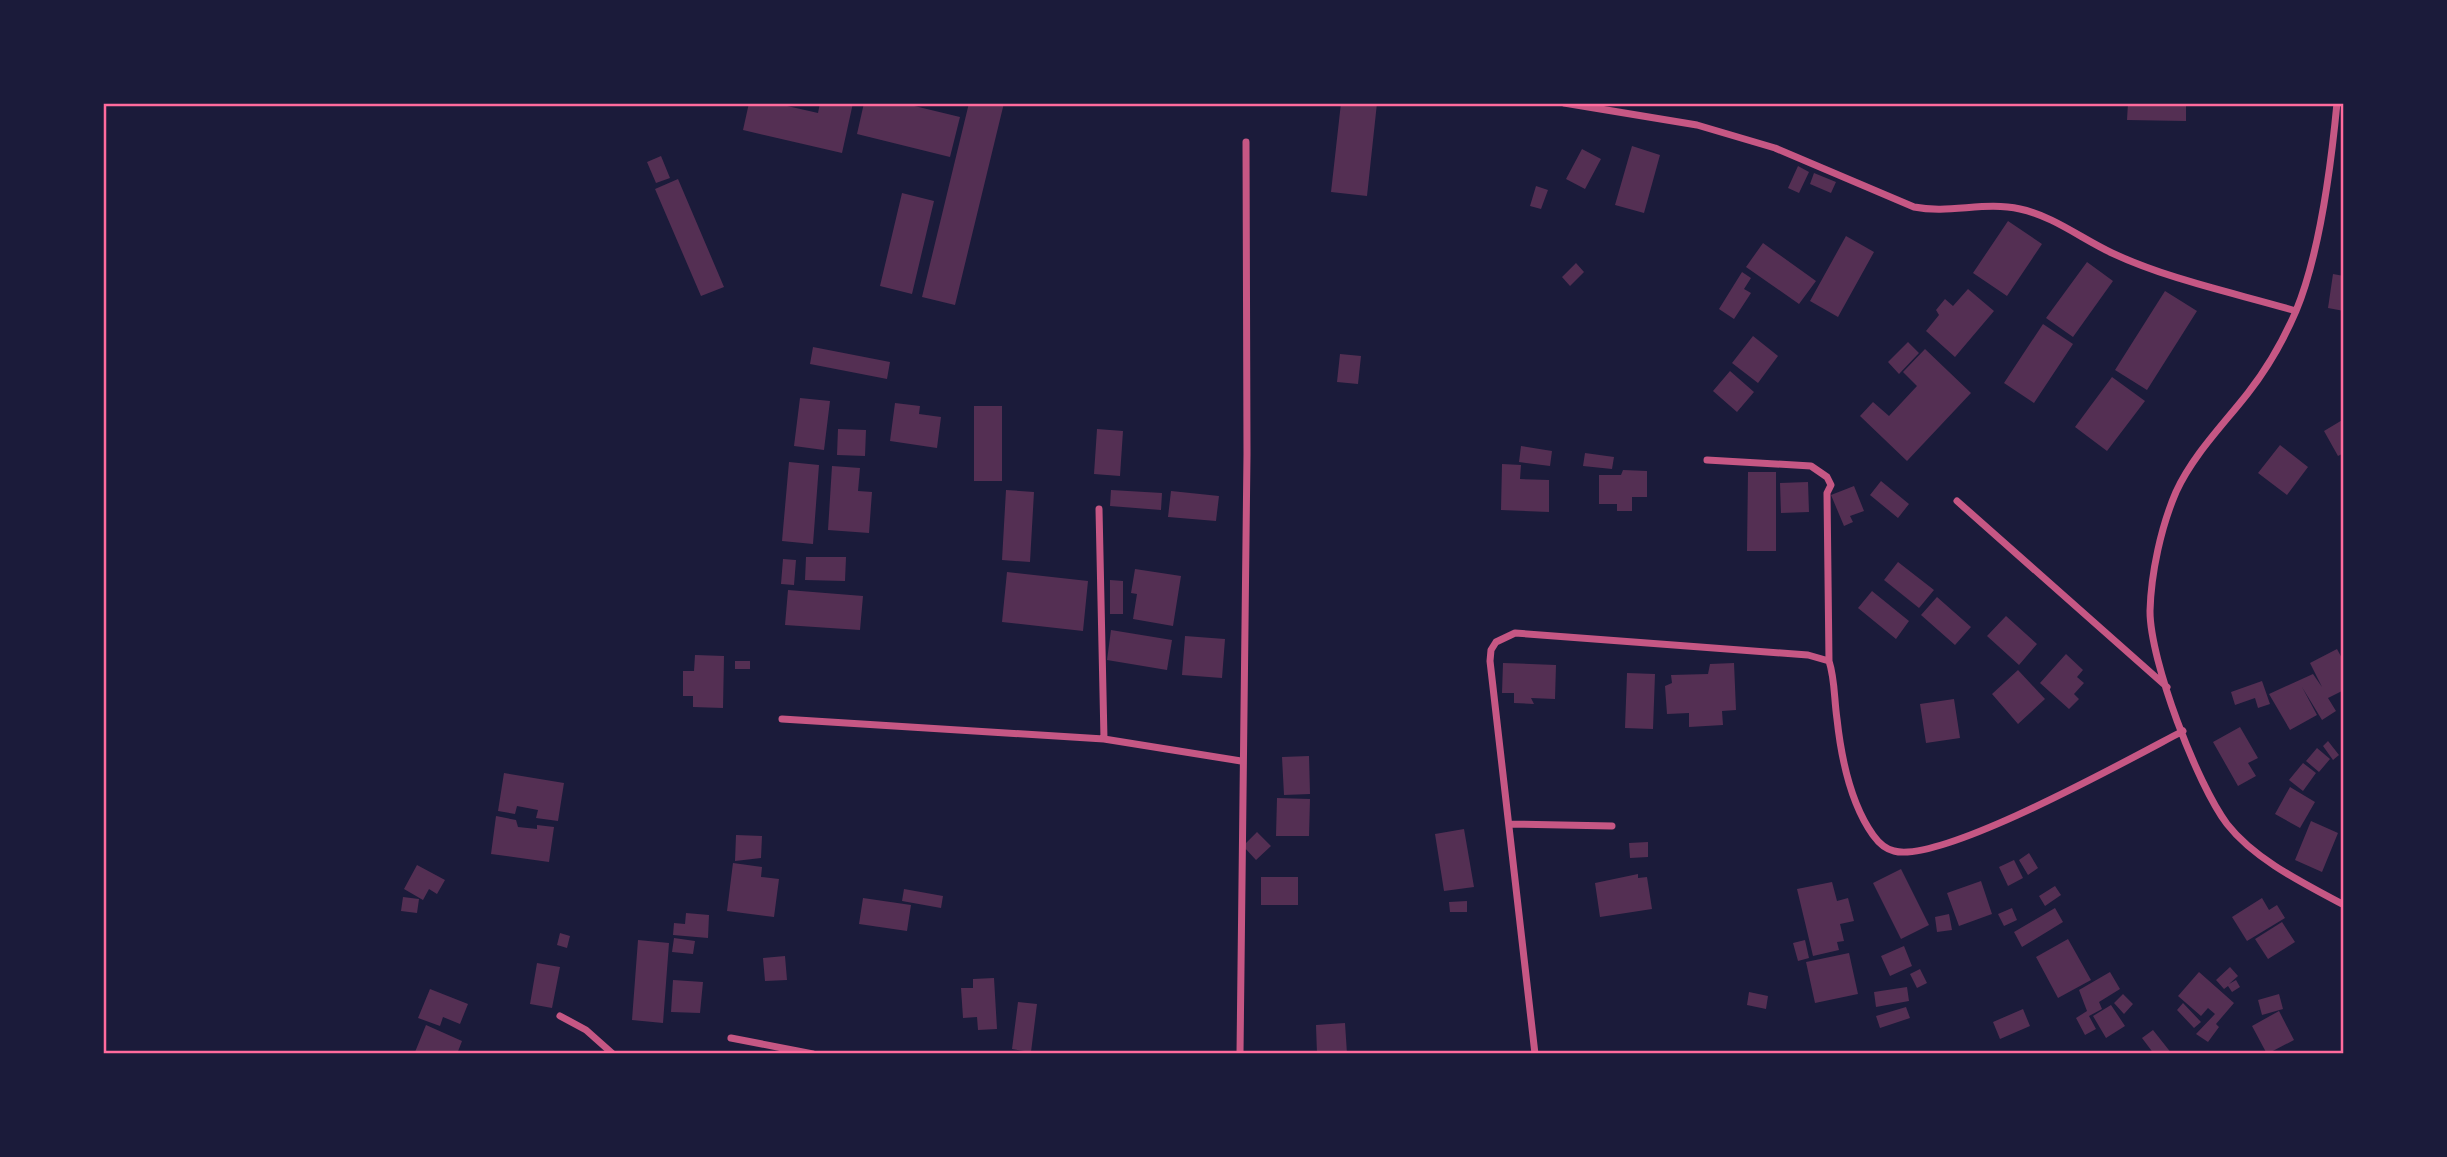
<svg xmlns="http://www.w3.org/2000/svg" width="2447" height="1157" font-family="Manrope,sans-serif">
	<rect width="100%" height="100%" fill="#1b1b3a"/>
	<path fill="#542f53" d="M749,103h25l44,10 2,-10h33l-11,50 -99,-23z
		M864,103h38l58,14 -10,40 -93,-23z
		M969,103h35l-49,202 -33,-8z
		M1341,103h36l-10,93 -36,-4z
		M2128,103h58v18l-59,-1z
		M1632,146l28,9 -16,58 -29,-8z
		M1582,149l19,10 -16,30 -19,-10z
		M661,156l9,22 -14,5 -9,-21z
		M1798,166l11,6 -10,21 -11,-5z
		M1814,173l22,9 -5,11 -21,-9z
		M678,179l46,108 -23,9 -46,-107z
		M1536,186l12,4 -7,19 -11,-3z
		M902,193l32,8 -22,93 -32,-8z
		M2008,221l34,23 -35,52 -34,-23z
		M1846,236l28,16 -36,65 -28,-16z
		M1763,243l53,38 -17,23 -53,-37z
		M2087,262l26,19 -40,56 -27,-19z
		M1576,263l8,9 -14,14 -8,-9z
		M1742,272l9,6 -7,11 7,4 -17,26 -15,-10z
		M2333,274l11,2v35l-16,-3z
		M1968,289l26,22 -39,46 -29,-26 13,-16 -3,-5 9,-11 8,7z
		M2165,291l32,20 -50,79 -32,-20z
		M2043,324l30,20 -39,59 -30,-20z
		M1753,336l25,20 -20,27 -26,-20z
		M1908,342l11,11 -20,21 -11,-12z
		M813,347l77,15 -3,17 -77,-15z
		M1925,349l46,44 -64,68 -47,-45 13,-14 16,14 28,-30 -14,-14z
		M1340,354l21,2 -3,28 -21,-2z
		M1730,371l24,21 -17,20 -24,-21z
		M2112,377l33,24 -38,50 -32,-24z
		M800,398l30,3 -6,49 -30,-4z
		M895,403l25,3 -1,8 22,3 -4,31 -47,-7z
		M974,406h28v75h-28z
		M2344,419v34l-6,3 -14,-25z
		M838,429l28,1 -1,26 -28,-1z
		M1097,429l26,2 -3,45 -26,-2z
		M2280,445l28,22 -21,28 -29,-22z
		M1521,446l31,5 -2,15 -31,-4z
		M1585,453l29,4 -2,12 -29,-3z
		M789,462l30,3 -6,79 -31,-3z
		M1502,464l19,1 -1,14 29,1v32l-48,-2z
		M832,466l28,2 -2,23 14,1 -3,41 -41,-3z
		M1623,470l24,1v26h-15v14h-15v-7h-18v-29h22z
		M1748,472h28v79h-29z
		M1881,481l28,23 -11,14 -28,-23z
		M1808,482l1,30 -28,1 -1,-30z
		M1854,486l10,25 -14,5 3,6 -9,4 -13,-31z
		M1006,490l28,2 -4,70 -28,-2z
		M1111,490l51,3 -1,17 -51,-4z
		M1171,491l48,5 -3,25 -48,-4z
		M806,557h40l-1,24 -40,-1z
		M783,559l13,1 -2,25 -13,-1z
		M1898,562l36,28 -15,18 -35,-28z
		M1135,569l46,7 -8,50 -40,-7 4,-25 -6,-1z
		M1007,572l81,9 -5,50 -81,-9z
		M1110,580l13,1v33h-13z
		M788,590l75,6 -3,34 -75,-5z
		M1872,591l37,30 -13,18 -38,-31z
		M1937,597l34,30 -16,18 -34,-30z
		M2006,616l31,28 -18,21 -32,-29z
		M1111,630l61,10 -5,30 -60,-10z
		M1185,636l40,3 -3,39 -40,-3z
		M2337,649l7,13v28l-16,8 8,13 -14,9 -20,-33 15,28 -27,15 -21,-36 44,-20 9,13 -12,-24z
		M2066,654l17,16 -6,7 7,6 -10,11 5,5 -10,10 -29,-26z
		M695,655l29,1 -1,52 -30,-1v-11h-10v-25h11z
		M735,661h15v8h-15z
		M1503,663l53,2 -1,34 -24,-1 3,6 -20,-1v-10h-12z
		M1734,663l2,47 -14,1 1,14 -34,2v-14l-22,1 -2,-28 7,-3 -1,-8 37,-1 2,-10z
		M2018,670l27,29 -27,25 -26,-30z
		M1627,673l28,1 -2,55 -28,-1z
		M2262,681l8,23 -12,4 -3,-10 -20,7 -4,-13z
		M1954,699l6,39 -34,5 -6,-39z
		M2240,727l18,31 -10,5 8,13 -18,10 -25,-44z
		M2328,741l11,14 -6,5 -10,-14z
		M2317,748l13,11 -11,13 -13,-11z
		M1309,756l1,38 -26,1 -2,-38z
		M2303,763l13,10 -13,18 -14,-11z
		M504,773l60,10 -6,38 -22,-3 2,-8 -21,-4 -2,8 -17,-3z
		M2290,787l25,15 -15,26 -25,-14z
		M1277,798l33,1 -1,37h-33z
		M496,816l20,4 2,7 19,2v-4l17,2 -5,35 -58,-8z
		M2311,821l27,12 -16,39 -27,-12z
		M1464,829l10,58 -30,4 -9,-57z
		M1257,832l14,14 -15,14 -13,-14z
		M736,835l26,1 -1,22 -26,3z
		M1648,842v15l-18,1 -1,-15z
		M2029,853l9,15 -10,7 -9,-15z
		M2014,860l9,18 -15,8 -9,-19z
		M733,863l29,4 -1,10 18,2 -5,38 -47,-6z
		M417,865l28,15 -8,14 -8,-5 -6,11 -19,-11z
		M1901,869l28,56 -28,14 -28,-56z
		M1638,874v4l9,-1 5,32 -52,8 -5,-34z
		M1261,877h37v28h-37z
		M1981,881l11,33 -33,12 -12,-33z
		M1832,882l5,19 11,-3 6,23 -14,3 4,17 -7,1 2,8 -26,6 -16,-67z
		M2055,886l6,9 -16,11 -6,-10z
		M904,889l39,7 -2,12 -39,-7z
		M403,897l16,2 -2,14 -16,-2z
		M863,898l48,7 -4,26 -48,-7z
		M2262,898l7,12 8,-5 8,13 -38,23 -15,-24z
		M1467,901v11h-17l-1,-10z
		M2012,908l5,12 -13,6 -6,-12z
		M2055,908l8,14 -41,25 -8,-15z
		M686,913l23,2 -1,23 -35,-3 1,-12 11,1z
		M1949,914l3,16 -15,2 -2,-15z
		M2282,922l13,20 -27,17 -13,-20z
		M560,933l10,3 -3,12 -10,-3z
		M674,938l21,3 -2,13 -21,-2z
		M2068,939l23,41 -33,18 -22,-41z
		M638,940l31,3 -6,80 -31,-3z
		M1805,940l4,18 -11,3 -5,-18z
		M1904,946l8,20 -22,10 -9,-20z
		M1849,953l9,41 -43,9 -9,-41z
		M785,956l2,24 -22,1 -2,-23z
		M537,963l23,4 -8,41 -22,-4z
		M2230,967l8,9 -9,8 7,-4 4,7 -8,5 -4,-6 -4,3 -8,-9z
		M1920,969l7,14 -10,5 -7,-14z
		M2110,972l10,17 -21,13 3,7 -13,7 7,13 -11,6 -9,-17 11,-7 -8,-21z
		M2199,972l35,31 -18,21 3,3 -11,15 -12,-8 19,-20 -7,-6 -7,8 -23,-20z
		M994,978l3,51 -19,1 -1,-13 -14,1 -2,-30h12v-9z
		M673,980l30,2 -3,31 -29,-1z
		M1907,987l2,14 -33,6 -2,-15z
		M430,989l38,15 -8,20 -17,-7 -3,9 -22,-8z
		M1749,992l19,4 -2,13 -19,-4z
		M2123,994l10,10 -9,10 -10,-11z
		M2279,994l4,15 -21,6 -4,-15z
		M1018,1002l19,2 -6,48 -19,-3z
		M2183,1003l18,19 -7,6 -17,-18z
		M2111,1005l14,21 -19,12 -13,-22z
		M1906,1007l4,11 -30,10 -4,-12z
		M2023,1009l7,17 -30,13 -7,-17z
		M2279,1011l15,29 -27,14 -15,-28z
		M1345,1023l2,31h-30l-1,-29z
		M426,1025l36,16 -5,13 -42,-2z
		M2153,1030l19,24h-18l-12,-16z"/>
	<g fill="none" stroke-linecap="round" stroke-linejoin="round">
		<path stroke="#c65784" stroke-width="7" d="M1564,103l133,22 78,23 139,59c36,7 71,-6 106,2 33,7 62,30 92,44 58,27 123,40 184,58
			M2337,103c-6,63 -17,150 -41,208 -12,28 -30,59 -48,82 -25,32 -55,62 -72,99 -15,35 -25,81 -26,119 0,50 47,173 77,213 28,36 78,60 117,81
			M1707,460l104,6 16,11 4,8 -4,8 2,168
			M1957,501l210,186
			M1099,509l5,230
			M782,719l322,20 137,22
			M1509,824l103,2
			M560,1016l26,14 27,24
			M731,1038l82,16
			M1240,1054l7,-600 -1,-312
			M1535,1054l-45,-393 1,-11 5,-8 19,-9 293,22 21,6c6,18 5,38 8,58 4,37 14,85 36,116 5,7 12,14 21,16 48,13 239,-94 289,-120"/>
	</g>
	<rect width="2447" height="1157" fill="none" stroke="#1b1b3a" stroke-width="210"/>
	<rect x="105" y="105" width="2237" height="947" fill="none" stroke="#ff6b9d" stroke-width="2.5"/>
</svg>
